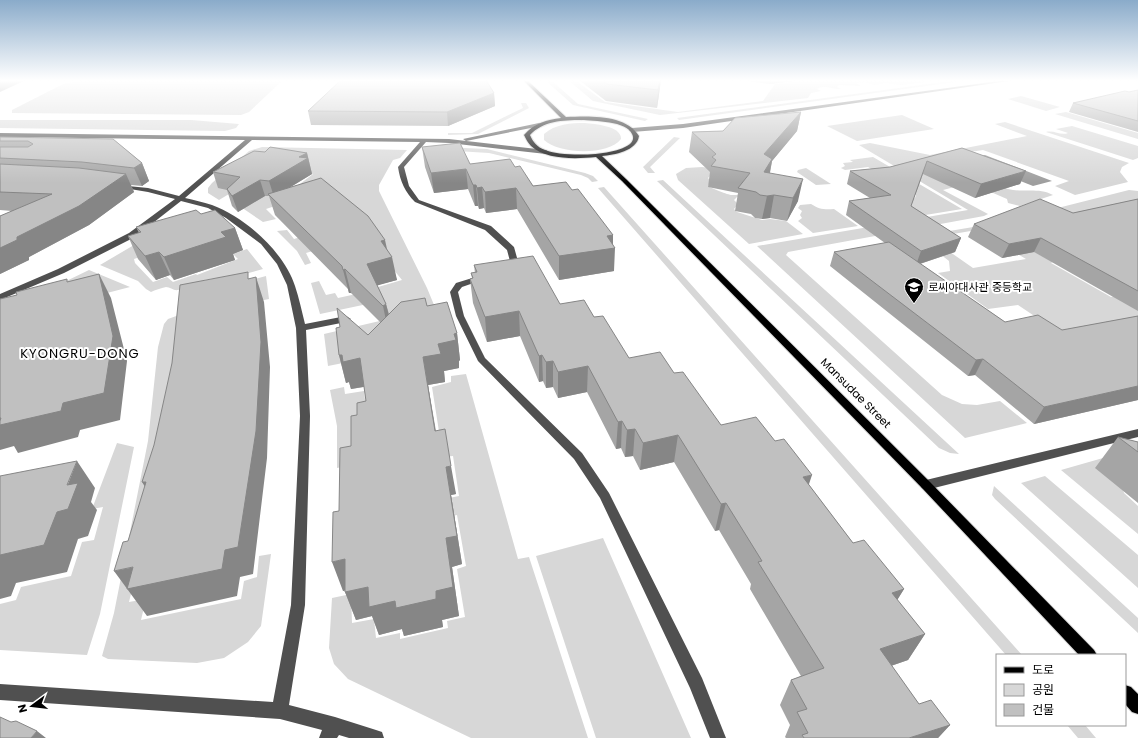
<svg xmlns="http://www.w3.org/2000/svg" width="1138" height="738" font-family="Poppins,'Noto Sans KR',sans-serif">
	<rect width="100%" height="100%" fill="#fff"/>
	<path fill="#d7d7d7" d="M115,80h168l-34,32 -8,3 -229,-2v-3l51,-26 22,-4z
		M545,80h6l27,24 70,15 -3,2 -72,-16z
		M568,80h7l30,22 73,10 85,-11 12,-17 34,-4 105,1 25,-1 -37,5 -17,-2 -11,2 -9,-3 -9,1 5,3 -22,-1 -2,2 4,2c-8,1 -17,-5 -24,0l4,2 -10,2 -3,5 -148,17 -67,-14z
		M958,80h12l-291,40 -2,-2z
		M1021,96l39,11 -14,4 -38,-12z
		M521,103h5l3,5 -51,26 -30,1v-2h24l51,-25z
		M1066,112l72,21v6l-83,-25z
		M902,115l32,14 -77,12 -30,-15z
		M0,120h191l48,4 -3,4 -11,3 -225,-3z
		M1005,122l124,41 -7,4 -2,5 8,10 -53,13 -20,-9 14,-5 -86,-31 -26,4 -12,10 63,25c15,4 30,-2 45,6l-33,11 -12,-3 -1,-4 -37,-16 -27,7 45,24 -4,2 -196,36 -2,3 156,140 20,9 15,1 23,-4 27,22 -62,15 -208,-192 211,-36 -109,-65 11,-2 60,12 97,-19 -32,-12z
		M585,123c10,1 37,3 36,16 -13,17 -62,15 -77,1v-6c11,-10 27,-11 41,-11z
		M1072,126l66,20v12l-5,2 -87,-28c8,-2 15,4 22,1l-12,-4z
		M674,137l6,1 -30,29 5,6h-7l-5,-6z
		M262,147l145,3 -7,8 -7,2 -14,25v6l48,97 17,41 -60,2 -26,5 -14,11 -1,16 -15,3 -4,-32 60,-14 -7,-18 -57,12 -9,-31 8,-2 7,14 9,-2 3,5 41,-9 -1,-2 24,-7 -13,-16 -73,-14 -10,3 5,10 -6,2 -8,-14 -20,-20 10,-1 7,9 10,-3 -29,-30 -9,3 10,10 -13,3 -25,-17 16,-10 29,-2 13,-6 17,-13 -9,-2 6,-4 -5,-1 -71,24 -15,9 -11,-7v-5l4,-5 37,-32z
		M442,147l45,2 98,24 8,3 5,5 -6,1 -4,-4 -7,-3 -92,-22 -49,-3z
		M873,157l89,52 -55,9 1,-19 7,-1 1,-3 -48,-28 -23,3 -4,-2 4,-2 -2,-3 10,-1 -3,-2z
		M702,167l8,1v8l-2,2 3,3 -3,5c3,2 20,9 24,9 5,0 8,-1 13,1l-8,1 -3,3 4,4 -4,5 3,3 25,8 8,-1 16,2 17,13 -54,10 -71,-64 -2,-6 10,-6z
		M806,168l25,16 -15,1 -19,-13 1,-2z
		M663,180l296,274 -9,-1 -11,-5 -282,-267z
		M604,187l418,468h-16l-408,-467z
		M1129,190l9,1v18l-120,9z
		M811,204c8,5 13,6 23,5l24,17 -45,7 -15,-12 4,-3 -2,-3 2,-4 -4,-3 2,-3z
		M985,225l3,3 -58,10 43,30 53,-9 -42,-25 14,-2 55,30 -2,1 60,34 4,-1 23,14v20l-41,28 -79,-53 -30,4 -50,-36 12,-2 -1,-10 -14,-11 -21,-13z
		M151,235l-2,19 -15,5 1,4 18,19 14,-5 6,5 23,-8 1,1 41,-16 -5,-5 14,-5 16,20 -40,11c-18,-6 -29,8 -45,10 -4,1 -8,-3 -12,-3 -5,1 -11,3 -15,5l-5,-3 -8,-8 -38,-16z
		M89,270l41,17 -69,18 -5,-19z
		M266,276l3,23 -10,2 -76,81 -54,220 17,-3 -5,21 100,-21 3,-18 13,-4 2,-21 12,-2 -10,72 -13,16 -24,16 -27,5 -89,-4 -6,-3 12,-43 34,-172 10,-94 6,-23 4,-5 11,-4 45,-28z
		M466,374l52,185 11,-2 59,181h-117l-123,-59 -14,-15 -5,-16 3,-50 19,-4 1,29 22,-4 2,19 24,-5v6l48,-11 -1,-7 18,-4 -8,-48 9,-3 -9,-51 -5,1 -3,-18 10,-2 -6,-40 -10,1 -11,-70 19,-5v-6z
		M344,387l1,7 19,-3 1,9 28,-6 -37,70 -19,4v-42l-7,-36z
		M117,443l17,4 -34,167 -13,41 -87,-5v-46l16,-4 5,-13 50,-11 11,-34 12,-2 9,-33 -11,2z
		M1138,448l-16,37 2,8 14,13v28l-77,-64z
		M1045,476l93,79v33l-117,-105z
		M994,486l144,132v15l-143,-134 -3,-4z
		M603,538l88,200h-95l-60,-182z
		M1067,725h18l11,13h-18z"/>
	<path fill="#9e9e9e" d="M985,155l67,26 -19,5 -67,-27z"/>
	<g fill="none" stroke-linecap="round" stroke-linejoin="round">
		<defs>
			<path id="major" d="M523,80h4l39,37c23,-1 60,-3 73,19 -2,15 -25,19 -37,20l24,23 304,303 164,168 3,5h-18l-157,-167 -300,-307 -26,-24c-20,2 -50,3 -65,-11 -3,-3 -5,-7 -7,-11 10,-12 23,-15 37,-17zM581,120c13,1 46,1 51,14 2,4 1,6 -1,9 -14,14 -69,14 -86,7 -8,-3 -12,-8 -15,-15 13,-14 33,-15 51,-15z
				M1125,685l6,2 7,7v20l-6,-2 -7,-8z"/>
		</defs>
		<use href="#major" stroke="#dbdbdb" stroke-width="2"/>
		<path fill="#505050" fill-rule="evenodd" d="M1006,80h10l-333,48 -51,4 -3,-2 3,-2 51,-4z
			M539,123l2,1v2l-75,15 -3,-2z
			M0,133l449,6 97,11 3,2 -3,2 -97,-11 -23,-1 -22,25 5,19 10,14 72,26 23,21 5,18 -5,7h-3l-4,-2 4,-5 -4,-15 -22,-20 -70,-28c-10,-10 -15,-21 -17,-35l22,-25 -168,-2 -67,58c9,2 18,4 27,7 33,12 72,47 83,81 4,12 7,26 10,38l41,-8 5,3 -5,3 -40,8 4,86 -5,189 -16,100 46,12 41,13 6,2 2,6h-35l-10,-3 -2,3h-18l3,-8 -42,-11 -280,-19v-16l273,18 18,-97 9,-189 -4,-88 -9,-43 -10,-21 -16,-20 -35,-26 -18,-10 -27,-7 -46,36 -71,36 -64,27v-6l58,-25 71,-36 46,-34 -27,-7 -30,-5v-2l30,3 31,8 66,-56 -245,-3z
			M482,275h3l1,2 -1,2 -23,8 -4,5 6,24 21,42 97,95 27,40 93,185 24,60h-16l-20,-50 -90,-190 -26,-39 -96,-98 -22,-45 -6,-24 6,-9z
			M1138,429v8l-212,53 -4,-2 -2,-3 2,-3 4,-2z"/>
		<use href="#major" fill="#000" fill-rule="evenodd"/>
	</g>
	<path fill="#a5a5a5" d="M579,80h82l-4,28 -51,-7z
		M740,80h63l-34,4z
		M1138,90v42l-69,-20 4,-9z
		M494,93l1,13 -47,20 -137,-1 -3,-14z
		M801,112l-4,19 -25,30 -2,12 28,28 -11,20 -17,-3 -8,1 -7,-1 -4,-4 -16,-3 3,-18 -30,-6 2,-15 -21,-20 3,-20 31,-1z
		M0,137l113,2 29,24 7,18 -7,5 -11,-1 3,7 -45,33 -60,32v3l-29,14v-58l12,-5 -12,-1z
		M422,147l48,17 45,3 18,19 39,4 41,45v10l1,26 -55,9 -42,-71 -31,4 -2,-5 -5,1 -1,-3h-3l-7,-17 -34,4 -9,-26z
		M962,148l64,23 -6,13 -45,14 -52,-24 -12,32 50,32 -6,14 -35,12 85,58 57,8 76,-14v84l-104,24 -59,-49 -7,1 -138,-110 4,-14 51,-9 -39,-28 3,-14 21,-3 -23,-14 3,-13 40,-4z
		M265,152l42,1 5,21 -23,14 98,62 10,30 -20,5 9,19 3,10 38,-8 30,27 3,27 -1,1v7l-15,3 1,11 -17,3 8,46 20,63 -5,1 11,69 -10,3 7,49 -17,4 1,7 -39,9 -2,-7 -23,6 -7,-19 -16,4 -11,-28v-2l-2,1 -4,-80 18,-96 9,-14 -2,-14 -13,2 -2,-7 -3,1 -7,-28 29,-20 13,-12 -30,-30h-2l-1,-4 -73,-74 -6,-19h-4l-27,16 -6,-6 -5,-16 -9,-2 -5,-16z
		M1138,199v112l-104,-59 -32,6 -34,-21 6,-13 99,-11z
		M201,214l34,14 8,22 -10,4 2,6 -61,20 -4,-5 -14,5 -18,-21 -10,-23 11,-3 -3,-6z
		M474,265l86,39 34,13 35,41 45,15 47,52 88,60 44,58 51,46 -7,11 28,34 -17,26 -17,6 28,38 31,21 -12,13h-152l-1,-1 5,-12 -10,-20 11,-25 10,-4 -51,-87 1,-5 -32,-54 -4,1 -41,-69 -34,8 -7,-14 -8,1 -4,-9 -5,1 -29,-57 -29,6 -5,-11 -7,1 -3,-7 -4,1 -19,-46 -33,6 -14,-39 -3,-24 2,-1 -1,-5h4z
		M1118,437l20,5v61l-43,-35z"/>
	<path fill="#868686" d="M0,80h26l-26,12z
		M660,80h1l-4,28 1,-18z
		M770,80h33l-34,4z
		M494,93l1,13 -47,20 -1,-14z
		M801,112l-4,19 -25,30 -4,20 -4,-9v-18z
		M307,153l5,21 -38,23 -5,-16 30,-24z
		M142,163l7,18 -7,5 -8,-18z
		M466,169l2,20 -34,4 -3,-20z
		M1026,171l-6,13 -45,14 6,-14z
		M126,174l8,18 -45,33 -60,32v3l-29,14v-26l17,-11z
		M803,179l-5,22 -11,20 6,-23z
		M260,180l5,16 -27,16 -6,-16z
		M473,185h3l2,21h-3z
		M482,187l2,21 -5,1 -2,-21z
		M516,188l1,21 -31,4 -1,-21z
		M774,195l-4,23 -8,1 5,-23z
		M235,228l8,22 -10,4 2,6 -61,20 -10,-23 57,-25z
		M613,235v13h2l-1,23 -55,9v-24l48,-20z
		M961,238l-6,14 -39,13 5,-14z
		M1041,238l-7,14 -32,6 7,-14z
		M385,240l4,18 3,-1 5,23 -25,7 -5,-23 14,-23z
		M159,252l11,23 -14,5 -11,-24z
		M345,269l6,24h-2l-6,-23z
		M99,274l12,24 16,63 -7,59 -40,10 -2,7 -60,16 -4,-7 -14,4v-32l63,-15z
		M256,277l8,25 6,65 -3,91 -14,116 -13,3 -3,19 -90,20 -33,-45 111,-21z
		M386,304l6,24 -4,2 -5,-24z
		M519,311l1,25 -33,6 -2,-25z
		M457,333l3,27 -1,1v7l-15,3 1,11 -17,3 12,75 -5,-29 -12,-74 15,-13 16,-10z
		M339,355h3l18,3 8,28 -17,3 -2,-7 -3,1z
		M542,355l1,26 -4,1v-26z
		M983,359l-8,16 -7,1 8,-16z
		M553,361v26l-7,1v-26z
		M588,366l-1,26 -29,6v-26z
		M1138,386v14l-104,24 10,-17z
		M622,421l-1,27 -5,1 2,-27z
		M635,429l-2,27 -8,1 2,-27z
		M678,435l-4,27 -34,8 3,-27z
		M77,461l18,27 -4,14 6,8 -9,26 -10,3 -11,33 -51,11 -5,13 -11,3v-44l57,-43z
		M451,466l5,28 -5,1 11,69 -10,3 7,49 -17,4 1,7 -39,9 -2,-7 -23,6 -7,-19 -16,4 -11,-28 23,-5 68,4 10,-53v-71z
		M812,475l-9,27v-25z
		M142,482h4l13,27z
		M726,503l-7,27 -4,1 6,-27z
		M345,559l11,29 -13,3 -11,-29z
		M904,589l-16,26 4,-22z
		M925,634l-17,26 -44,15 16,-26z
		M950,725l-12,13h-29z
		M37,731l9,7h-15z"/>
	<path fill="#c0c0c0" stroke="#868686" d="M341,80h145l8,13 -47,19 -139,-1z
		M601,80h59l-2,10 -51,-6z
		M1138,90v31l-65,-18 52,-12 4,1z
		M801,112l-37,42 8,5 -8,13 39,7 -10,19 -19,-3 -7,1 -7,-1 -4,-3 -18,-4 12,-15 -39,-7 5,-6 -4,-3 4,-3 -24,-22 31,-1 12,-13z
		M0,137l113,2 29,24 -8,5 -52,-6 -82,-4v-11h28l5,-3 -5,-3h-28z
		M460,143l10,21 40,-5 5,8 5,-1 13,20 33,-4 6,8 6,-1 35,46 -6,1 8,12 -56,8 -43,-68 -31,4 -3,-5 -5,1 -1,-3h-3l-7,-16 -35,4 -9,-26z
		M270,147l37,6 -8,4 9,1 -39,23 -9,-1 -28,16 -5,-7 13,-12 -27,-5 41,-21 11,1z
		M962,148l64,23 -45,13 -54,-23 -16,45 50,32 -40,13 -72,-50 42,-6 -41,-24 40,-4z
		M0,164l79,4 47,6 -47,32 -62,31v3l-17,8v-32l52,-22 -52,-2z
		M321,178l47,38 17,24 -4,1 11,16 -25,7 19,40 -3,2 -38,-37 -2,1 -1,-4 -74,-72z
		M1040,199l33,14 65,-14v92l-97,-53 -32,6 -35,-20z
		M196,210l5,4 14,-4 20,18 -14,4 5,5 -62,20 -5,-5 -14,4 -17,-20 13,-4 -5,-5z
		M889,242l116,80 33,-7 24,15 76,-14v70l-94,21 -61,-48 -7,1 -142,-108z
		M533,256l27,48 24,-4 10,17 9,-1 26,42 31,-6 14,21 9,-1 38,53 35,-8 19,24 9,-2 28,36 -9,2 50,66 11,-3 40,49 -12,4 33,41 -45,15 39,55 12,-4 19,25 -41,13h-105l-2,-3 6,-2 -11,-21 10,-3 -16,-29 33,-12 -66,-106 4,-1 -36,-58 -5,1 -43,-69 -35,8 -8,-14 -8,1 -5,-9 -4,1 -30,-56 -30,6 -5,-11 -7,1 -4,-7 -3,1 -20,-45 -34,6 -15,-38 3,-1 -2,-5 6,-1 -3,-7z
		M248,272v7l8,-2 5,65 -5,89 -18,116 -13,3 -3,19 -95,20 6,-22 -19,4 9,-29 5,-1 18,-59h-4l12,-37 18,-82 8,-78z
		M99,274l14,62 -9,57 -41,10 -2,8 -61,14v-4l1,-3h-1v-119l17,-4 -1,-3 51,-13v3z
		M425,298l2,8 20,-4 10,31 -3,1 2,6 -18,4 3,10 -18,3 12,74 10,-2 6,37 -5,1 11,69 -11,2 7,49 -17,4v8l-40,9 -1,-7 -26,6 -1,-20 -23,5v-33l-13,3 1,-50 6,-1 1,-63 11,-2v-30l6,-1v-12l9,-2 -6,-43 -17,4 -1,-7h-3l-3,-27 4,-1 -3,-19 31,27 33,-33z
		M1118,437l20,5v10z
		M77,461l-10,24 11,-2 -10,26 -11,3 -13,33 -44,10v-79z
		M0,717l11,5 5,-1 21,10 -6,7h-31z"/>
	<linearGradient id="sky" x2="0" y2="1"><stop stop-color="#8aabca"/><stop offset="0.44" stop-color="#fff"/><stop offset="1" stop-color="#fff" stop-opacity="0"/></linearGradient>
	<rect width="1138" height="183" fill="url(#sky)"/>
	<defs>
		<symbol id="school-pin" viewBox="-11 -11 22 30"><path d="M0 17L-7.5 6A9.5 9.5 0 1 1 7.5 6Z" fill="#000" stroke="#fff"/><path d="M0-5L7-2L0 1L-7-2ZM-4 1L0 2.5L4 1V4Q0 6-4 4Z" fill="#fff"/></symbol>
	</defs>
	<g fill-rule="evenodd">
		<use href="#school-pin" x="903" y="276" width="22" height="30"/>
	</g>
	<g text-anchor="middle" stroke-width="4" stroke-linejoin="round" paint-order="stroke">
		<g font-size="11" fill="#000" stroke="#fff" text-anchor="start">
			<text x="928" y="291">로씨야대사관 중등학교</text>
		</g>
		<g font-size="11" fill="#000" stroke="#fff">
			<text transform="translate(856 393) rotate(45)" y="4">Mansudae Street</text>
		</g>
		<g font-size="13" letter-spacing="1" fill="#000" stroke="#fff">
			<text x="80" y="358">KYONGRU-DONG</text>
		</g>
	</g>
	<rect x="996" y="654" width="130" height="72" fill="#ffffff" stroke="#999999"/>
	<rect x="1004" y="667" width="20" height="6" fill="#000000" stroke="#999999"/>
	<text x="1032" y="674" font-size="12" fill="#000000">도로</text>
	<rect x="1004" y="684" width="20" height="12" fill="#d7d7d7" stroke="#999999"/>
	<text x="1032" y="694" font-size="12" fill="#000000">공원</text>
	<rect x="1004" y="704" width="20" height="12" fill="#c0c0c0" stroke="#999999"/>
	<text x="1032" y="714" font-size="12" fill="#000000">건물</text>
	<g transform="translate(32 706) rotate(255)" stroke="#ffffff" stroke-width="3" paint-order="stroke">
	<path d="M0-3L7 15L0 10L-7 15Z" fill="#000000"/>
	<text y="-6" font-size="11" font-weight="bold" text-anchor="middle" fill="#000000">N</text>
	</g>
</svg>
